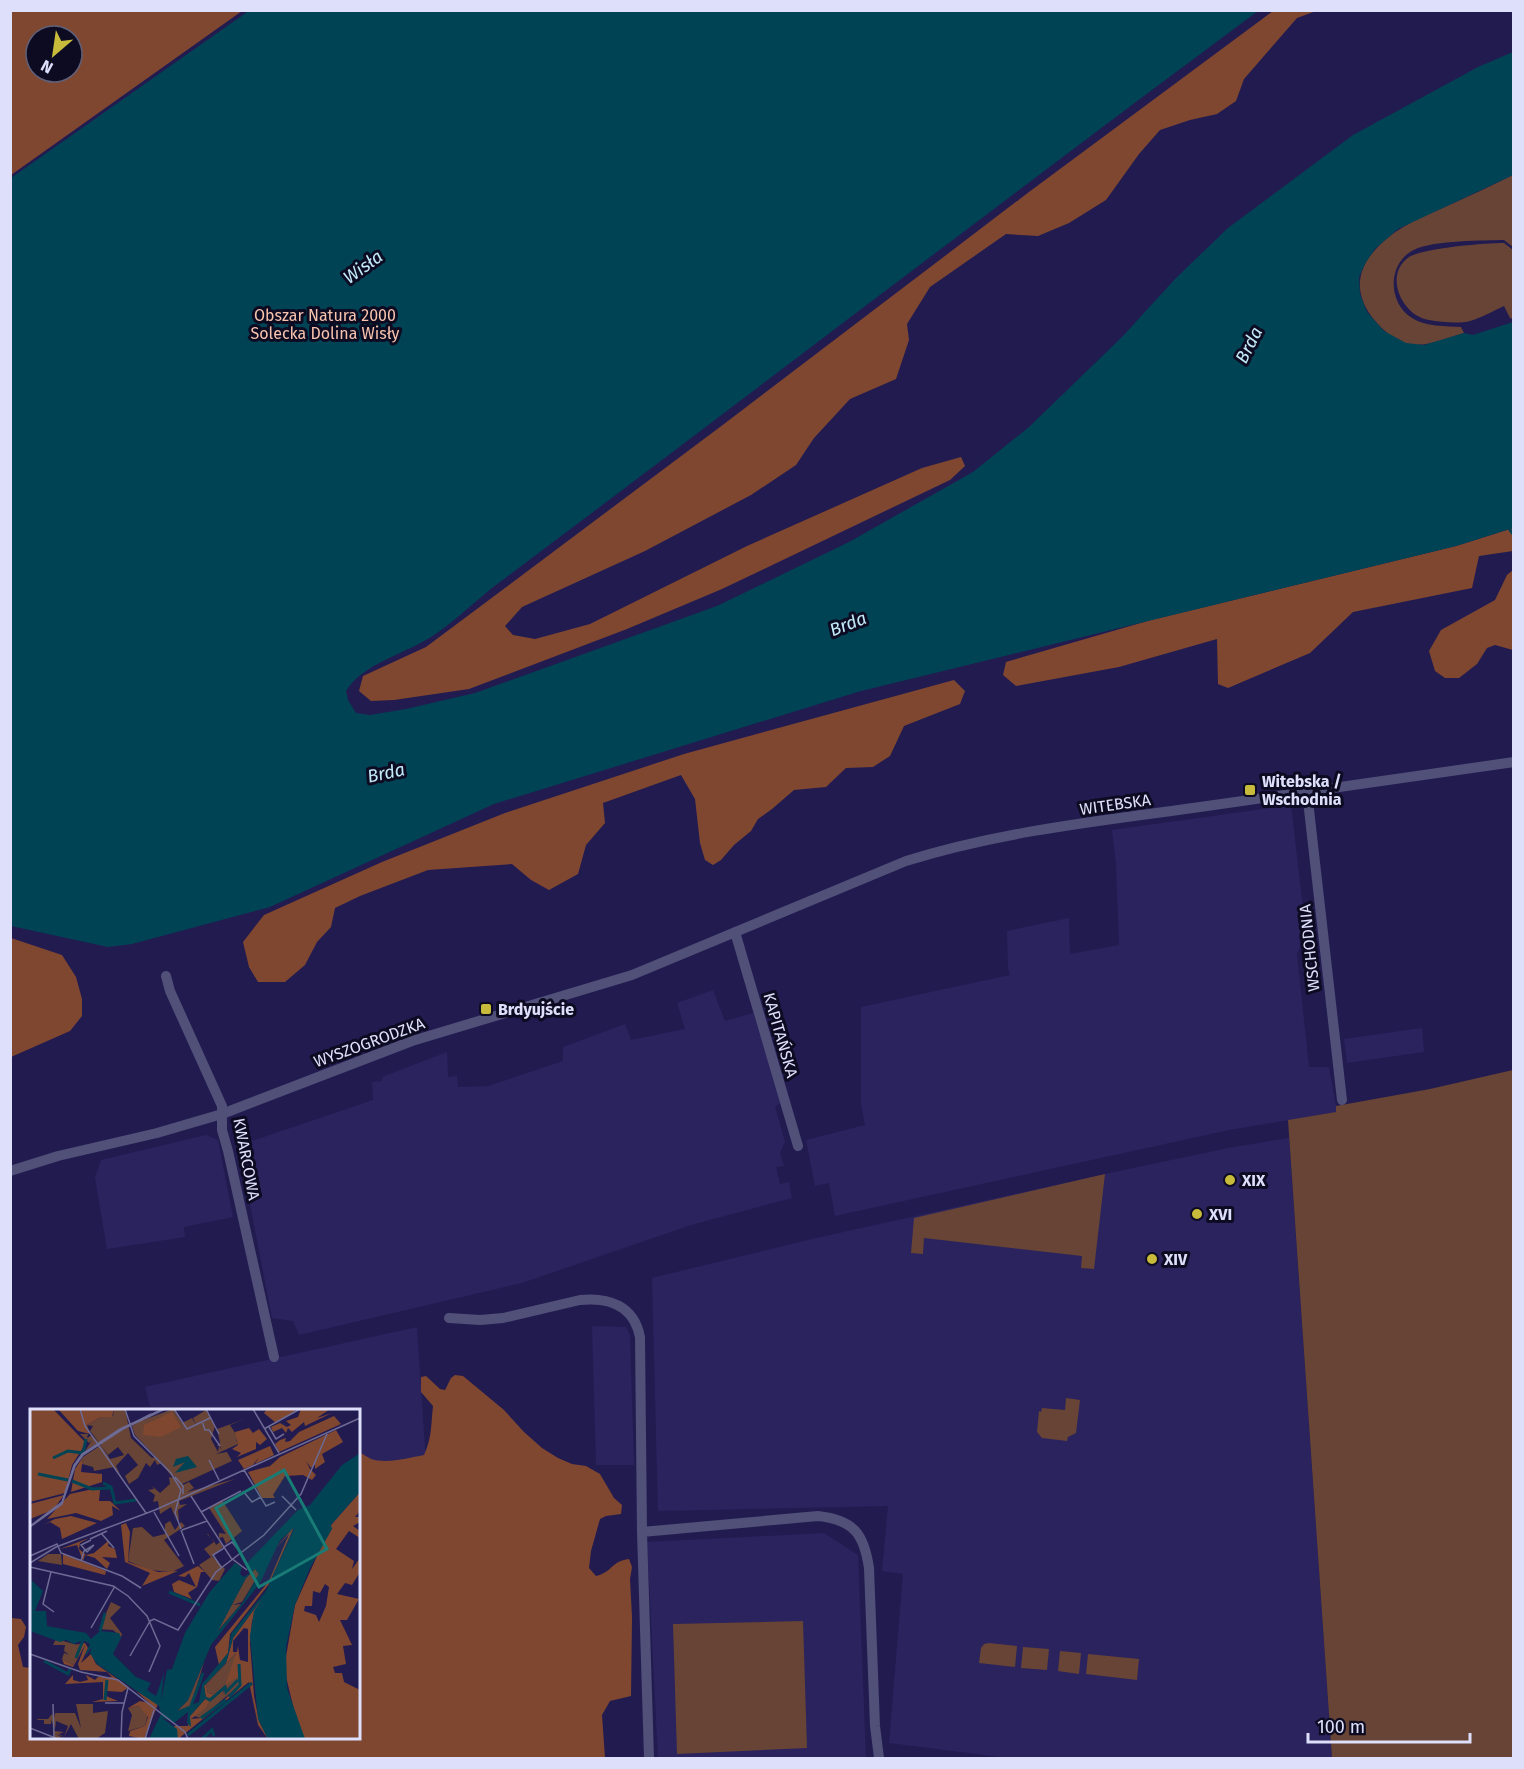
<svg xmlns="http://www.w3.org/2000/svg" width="1524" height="1769" font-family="'Fira Sans',sans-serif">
	<rect width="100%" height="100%" fill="#221b50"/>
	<path fill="#2b235e" d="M1291,805l15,129 -7,1 1,12 -3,7 12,113h20l8,45 -108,18 -394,86 -6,-33 -14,3 -9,-46 59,-15 -4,-20v-98l149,-32 -2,-7 -1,-37 62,-13 1,36 49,-9 -3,-81 -4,-34z
		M713,990l12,31 28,-8 29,90 -7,3 10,36 -5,11 4,13 -8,1 4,17 9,-2 3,16 -101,27 -169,58 -223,52 -6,-14 -21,-3 -30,-155 -2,-21 15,-2 118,-40 -1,-18 10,-1v-4l65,-25 1,25 9,-1 1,11 30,-1 75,-25v-14l62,-23 6,16 54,-11 -8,-26z
		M1422,1028l2,24 -77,11 -3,-24z
		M206,1135l12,5 15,77 -49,10 1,10 -78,12 -12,-71 6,-18z
		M1289,1138l43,620h-324l-119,-15 14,-169 -21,-3 6,-65 -230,5 -6,-233 160,-39 293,-65 123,-26z
		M592,1326l34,1 4,8 4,130h-38z
		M417,1327l9,136 -67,18 -1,-71h-207l-6,-23z
		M824,1533l34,22 8,203h-208l-11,-216z"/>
	<path fill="#674435" d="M1513,175v72l-9,-7h-4c-23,1 -72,0 -90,12 -23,15 -21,52 2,66 14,9 33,8 49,9l3,6c-18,5 -40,16 -59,10 -11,-3 -22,-13 -29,-21 -21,-24 -22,-50 0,-73 20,-22 44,-31 71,-43 22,-10 44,-20 66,-31z
		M1504,243l9,7v69l-3,-1 -6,-12c-11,5 -23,12 -34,15 -11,3 -29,1 -41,-1 -27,-4 -46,-45 -20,-63 15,-9 76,-14 95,-14z
		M1513,1070v688h-181l-44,-638 48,-8v-6l94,-17z
		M1105,1174l-11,95 -13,-1 1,-12 -158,-18 -1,16 -12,-1 3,-35z
		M1066,1398l14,2 -4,33 -8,4 -1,4 -25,-3 -5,-6 2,-21 2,1 1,-4 23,2z
		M803,1621l4,127 -130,6 -4,-130z
		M989,1643l28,3 -2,21 -36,-4 2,-15 3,-4z
		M1023,1647l26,2 -2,21 -26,-2z
		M1060,1651l21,2 -2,21 -21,-3z
		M1088,1654l51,5 -2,21 -51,-6z"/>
	<path fill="#7f4730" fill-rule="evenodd" d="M11,10h231v1l-231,164zM36,36h36v36h-36z
		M1273,11h43l-19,7 -53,61 -8,22 -19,13 -27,6 -30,10 -21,24 -33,46 -37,23 -31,13 -32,-2 -76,53 -23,37 2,16 -13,39 -46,20 -36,39 -18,27 -45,30 -106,56 -123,56 -17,19 8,9 22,4 55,-15 157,-78 175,-78 39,-11 4,9 -15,14 -228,109 -95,40 -158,60 -75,11 -23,1 -12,-10 4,-15 63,-29 298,-223 305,-232z
		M1513,528v23l-34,5 -7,32 -119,24 -43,41 -82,35 -10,-4 -1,-45 -98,28 -103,19 -13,-11 3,-13 145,-42 305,-74z
		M1513,570v80l-18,-5 -8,3 -10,16 -18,14h-14l-10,-7 -6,-20 12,-21 54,-30 12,-25z
		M954,680l11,11 -5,13 -56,22 -14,30 -17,11 -27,1 -20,19 -32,3 -22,19 -14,10 -7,12 -17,14 -13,15 -8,5 -8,-5 -5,-17 -5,-44 -14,-24 -78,28 2,20 -19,22 -8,29 -29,16 -18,-10 -19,-16 -84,6 -68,26 -25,12 -4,19 -14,15 -12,23 -20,17h-27l-9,-15 -6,-25 21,-27 118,-53 123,-49 179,-59z
		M11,938l51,17 14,22 6,22v17l-12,15 -59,26z
		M455,1375l8,1 41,34 20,22 18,16 16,10 14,6 14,2 14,8 14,24 8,7 -1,9 -15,2 -6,3 -9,32 -2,17 7,8c17,-4 15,-15 33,-17l3,8 -2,12 2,38 -1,79 -21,5 -8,14 3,43h-594v-140l10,1 5,8 -2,10 -6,8 5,22 8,1 1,70h326l1,-286c4,2 8,5 12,7 17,5 37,-1 53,-4 8,-17 7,-31 9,-49l-12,-14v-15l5,-1 14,13 5,1 6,-12z"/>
	<path fill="#004355" d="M250,10l1008,1c-256,190 -510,385 -766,577 -20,16 -39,35 -61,49 -26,17 -69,27 -85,54l2,9 8,13 14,2 36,-6 69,-16 242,-87 132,-64 124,-70 56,-45 93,-90 54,-59 52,-50 125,-93 125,-68 35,-15v123l-115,54 -23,20 -9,13 -7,15 1,17 7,18 17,19 22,12 18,2 40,-12 9,2 40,-13v206l-57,18 -595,145 -367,113 -224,103 -138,37 -24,3 -97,-21v-748z"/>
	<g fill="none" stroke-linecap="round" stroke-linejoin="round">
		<path stroke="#004355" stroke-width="3" d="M1510,530l4,5"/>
		<path stroke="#505078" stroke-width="10" d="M1307,792l35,308
			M735,932l63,214
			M166,976l4,15 52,115v24l6,21 46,206
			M10,1171l48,-15 99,-23 65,-19 190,-73 220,-66 274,-114c93,-29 191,-40 287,-53 107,-15 214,-30 321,-46
			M449,1318l31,2 23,-2 77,-18c29,-3 54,6 60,37l2,195 7,226
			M642,1532l176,-16c36,4 46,18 51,52l6,158 4,32"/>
	</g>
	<g fill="#c8bb3b" stroke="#0c0b22" stroke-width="2">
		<rect x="1244" y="784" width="12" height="12" rx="3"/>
		<rect x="480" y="1003" width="12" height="12" rx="3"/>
		<circle cx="1230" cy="1180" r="6"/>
		<circle cx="1197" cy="1214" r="6"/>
		<circle cx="1152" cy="1259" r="6"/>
	</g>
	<g text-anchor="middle" stroke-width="6" stroke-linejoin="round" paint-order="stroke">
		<g font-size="16" fill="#f9c4ae" stroke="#0c0b22">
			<text x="325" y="321">Obszar Natura 2000<tspan x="325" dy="18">Solecka Dolina Wisły</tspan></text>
		</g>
		<g font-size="16" font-weight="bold" fill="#dee0fb" stroke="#0c0b22" text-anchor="start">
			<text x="1262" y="787">Witebska /<tspan x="1262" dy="18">Wschodnia</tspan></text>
			<text x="498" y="1015">Brdyujście</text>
			<text x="1242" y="1186">XIX</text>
			<text x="1209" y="1220">XVI</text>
			<text x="1164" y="1265">XIV</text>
		</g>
		<g font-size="16" fill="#dee0fb" stroke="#0c0b22">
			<text transform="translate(1115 804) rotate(-8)" y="6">WITEBSKA</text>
			<text transform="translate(1309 948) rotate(-96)" y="6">WSCHODNIA</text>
			<text transform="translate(781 1035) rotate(74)" y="6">KAPITAŃSKA</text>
			<text transform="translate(369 1042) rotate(-20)" y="6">WYSZOGRODZKA</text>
			<text transform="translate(247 1159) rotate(79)" y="6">KWARCOWA</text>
		</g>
		<g font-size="18" font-style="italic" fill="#c3eaf9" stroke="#0c0b22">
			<text transform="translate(363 267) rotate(-36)" y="6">Wisła</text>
			<text transform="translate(1249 345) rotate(-63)" y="6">Brda</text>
			<text transform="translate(848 624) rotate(-21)" y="6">Brda</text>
			<text transform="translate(386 773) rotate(-12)" y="6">Brda</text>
		</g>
	</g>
	<g transform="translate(30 1409)">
		<rect width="330" height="330" fill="#221b50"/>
		<path d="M84,0h11l6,29 21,20 3,-1 28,28 6,-3 5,6 -7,4 48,-13 -56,22 1,4 7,-1 -9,6 1,11 -5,-8 3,9 -6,-15 -11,7 -2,-13 -5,1 2,-7 -7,-5 6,-1 -2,-3 8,7 10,-9 -1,-7 4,1 -12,-15 -4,2 -2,-5 -5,7 -4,-4 -8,15 -9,6 -4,-8 13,-11 -10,-12 -12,13 4,8 -6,-7 -20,4 -1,-4 -11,-3 1,-7 18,-12 9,14 14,-4 -6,-8 -10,8 -9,-13 -14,9 7,-11 -3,3 -9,-9h8l-1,4 5,-3 7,7 -9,-11 3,-5 -6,-1 14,-8 12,-1zM131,0l-20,12 32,-12 9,14 10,-5 4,7 -3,-7 13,-8 9,16 -4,13 7,13 1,-6 3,4 -2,-4h-3l3,-3 -3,-14 28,-10 -15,6 11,17 -5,-3 2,5 -22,10 11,-2 5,9 -50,23 -47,-49 -3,-9zM192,91l20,31 -16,13 -3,-7 -4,1v-5l7,1 -17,-26zM140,112l5,9 6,-8 4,4 -21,14 20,26 -12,6 -23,-2 -21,-9 5,-33 9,-1 11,10 12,-3v-10zM177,125h1l3,5 3,2 2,4 4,-3 3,5 -11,9 13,13 -6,12 -7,-1 -13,-15 12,-8 -7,-8 10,-7v-1h-1zM18,145h13l1,11 -24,-4zM225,160l4,5 -17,28 -10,3 9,-1 -24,28 29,-54zM81,193l10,5 -11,11 12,16 -1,3 -8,-7 -14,-1zM26,230l25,7 -8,19 -11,-6 2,-6 5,2 -5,-4 1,-6h-12zM206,244l-5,22 7,2 -2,11 -35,30 -7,-2 -3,3 5,-7 11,-5 1,-8 14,-5 6,-8 -2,-3 -13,11 -5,-1 -2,-8zM174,253l-13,44 -14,5 11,-11zM46,295h17v9l15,-2 -3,22 -9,6h-17l-8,-15 -7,13 -8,-3 8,5h-10v-8l10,1 -5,2 5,3 4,-11 -12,-5 -1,8 -4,-9v4h-7v-4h-7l13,-15 -12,14h10l4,-5 2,4 1,-5h20l6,15zM109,297l9,8 -3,12 -17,5 4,-16 -4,-7z" fill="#674435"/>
		<path d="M0,0h23l33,34 -14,22 -7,28 -35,9zM28,0h56l-2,8h-11l-14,8 3,9 -12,-3zM237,0h27l1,3 -19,11 -12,-10zM271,0h29l-13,9 15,-5 -27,13 -1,-4 -12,10 -4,-4 -2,5 -4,-5 -9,4 -2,-5 9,-4 7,4 4,-2 -5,-4 12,-4zM142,3l9,15 -20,10 -18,-2 1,-10zM304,7l7,8 -62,28 -4,-8 5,-4 6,-2 -1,4 5,-1 9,-9zM219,19l4,5 6,-4 8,10 -7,6 -4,-3v7l-19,8 4,-4 -9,-4 6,-4 -3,-13zM306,21l7,12 -21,12 3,8 -10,7v-5l-4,4 -5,-7 4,8 6,6 -4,5 -9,-5 -18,1 -12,19 2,3h-13l-14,-26 22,-6 10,-9zM240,37l4,9 -19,9 4,-7 -6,8 -9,4 -6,-9zM53,48l-2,15 21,2v8l-31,10 4,-23zM63,80l7,1 -1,11h11l11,10 -9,-5 1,9 -12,6 -25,-8 -29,6 23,-25zM330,83v19l-5,6h5v5l-7,4 7,5v7l-11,-7 -13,18 18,12 -2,8 8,-11v14l-8,13 -7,-2 -8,11 22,5 -12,21h-7l12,25 -9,1 3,18 -13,3 2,6h7l2,9 16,8v49h-54l-7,-8 -15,-63 11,-63 36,-80zM295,175l4,3 -3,19 -7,16 -3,-7 -12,-4 1,-5h7l1,-15 7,2zM34,86l-11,15 -23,9v-15zM41,107l26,7 -35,16 -2,-11 -10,-6 -7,3 12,-6zM96,114l4,9 -2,30 30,10 20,-1 -36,15 8,-13 -25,-11 -4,-37zM264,118l-25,57 -39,50 -2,19 -9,12 -4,-18 54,-66 20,-47 -16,17zM72,126l7,6 -1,5 7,3 2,9 -15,-1 8,6 -3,6 -12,-11 -10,-3 -2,6 -6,-16 -17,4 29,-11 -9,5 -1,6 7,6 8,-2 14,-12zM33,145l43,17 -1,4 -42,-11zM168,157l7,6h-4l-4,15 -9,6 4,6 -18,-7 -2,-8 7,-4 17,7 -7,-14 -4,4 -7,-1zM234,187l-12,25 -2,22 4,53 5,25 9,18 -10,-14 -9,-43 -71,57 -4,-13h14l2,-10 16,-18 -2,-12 22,-23 7,-25zM214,219l4,1v33l-8,-2 -2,-14 -1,6h-4v-11zM206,244l-10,30 -13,11 -5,-1 -2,-8zM208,268l-2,11 -11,11 -24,19 -10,1 16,-12 2,-7 13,-6 4,-8 1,2 -1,2 1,1 1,-8zM55,234l3,5 -7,15 10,-9 5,10 33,23 -7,5 -15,-1 -1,5 12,5 -26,1 11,-3v-17l-38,2 8,-9v5l7,2 8,-2 -2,-5 9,5 3,-3h14l-5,-5 -27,-2 -2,-6 7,-19 -12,22 -9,-3 -2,-5 11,6 8,-18 -6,-2zM106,282l22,13 -14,35 -15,-3 1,-5 15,-5 3,-9 -9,-11 -11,2 12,-7 9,2z" fill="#7f4730" fill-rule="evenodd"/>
		<path d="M330,44v39l-29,33 1,4 -22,39 -15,37 -9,42 1,41 18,51h-37l-10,-20 -8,-83 4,-25 9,-14 -30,41 -7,25 -22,23 2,12 -16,18 1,11 -4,-4 1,-11 -14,11 -13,-6 16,12 1,10h-29l12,-25 -2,-8 -62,-42 -7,-11 2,-6 -6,8h-1l5,-11 -7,-4 -9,4 -8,-4 -6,2 -30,-11v-52l13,12 -8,20h11l1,15 39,7 5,6 9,-8 19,2 2,5 -8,16 23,23 15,6 -4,7 9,6 8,-23 -3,28 6,-31 5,-1 13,-36 24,-40 26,-30 7,4 -2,7 4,3 6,-4 -3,-10 51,-53 12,-5 32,-40zM265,118l-29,64 -35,43 -3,19 -26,31 -3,18 -22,9 11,-11 23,-55 49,-62 20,-43zM225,160l4,5 -16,28 -25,29 28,-53zM158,47l9,11 -22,6 10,-11 -12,5 3,-8z" fill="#004355" fill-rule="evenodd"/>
		<path fill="none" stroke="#004355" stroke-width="3" d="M23,49l15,-7 15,2 3,-14M8,65l30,6M42,72l20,8 18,-1M73,74l8,4 4,16 21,-3M139,183l31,13M70,222l5,-18M46,249l7,-18M14,252l24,13 2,-5M199,288l11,-12 -1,-21M176,289l4,2 15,-13 1,5 12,-12M75,291l2,-20M161,297l12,-33M171,309l25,-18M158,326l64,-52M172,330l10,-9 2,6"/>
		<path fill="none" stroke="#6d6a94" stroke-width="1.5" d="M50,0l5,17 61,87M95,0l9,27 37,37 10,17 -6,23 6,16M144,0l13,20 23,-11M176,0l13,25M223,0l26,44M172,12l3,9h4l11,16M239,18l7,12 8,-5M234,20l36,-20M82,25l39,-20M179,51l10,20M214,61l22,36 9,-4M145,68l8,9v8M213,82l9,11 9,-5M161,87l40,62 16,12M252,87l14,14M124,103l25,44M171,103l40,-21M0,117l32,-24 12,-37 8,-11 38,-25 43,-20M0,118l32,-23 13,-38 8,-11 40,-26 42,-20M151,121l13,34M152,121l25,-9M71,124l13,15M60,130l17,-8M61,131l-10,5 6,7 7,-7M194,138l8,-5 9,11M0,147l27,-12 4,9 61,23 19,12M51,152l3,-10 10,-6M0,154l26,-16 99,-37 205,-92M0,158l83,19 15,10 19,20 13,30 -11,26M191,158l-8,-12 11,-7M21,163l-8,32 11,8M120,212l4,-2 24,11 38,-58 48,-37 37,-41 26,-60M61,219l24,-42M0,245l51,18 37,8 67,52 3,7M100,247l20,-35M75,294h19M23,295l1,34M0,319l28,11M91,330l1,-27 6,-24M115,330l9,-29"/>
		<path fill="#197b75" fill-opacity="0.15" stroke="#197b75" stroke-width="3" d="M254,61l43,79 -68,38 -43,-79z"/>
		<rect width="330" height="330" fill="none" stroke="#dee0fb" stroke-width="3"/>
	</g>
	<rect width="1524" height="1769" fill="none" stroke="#dee0fb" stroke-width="24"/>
	<g transform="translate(54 54) rotate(209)"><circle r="28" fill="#0c0b22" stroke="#606079" stroke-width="1.5"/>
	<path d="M0-4.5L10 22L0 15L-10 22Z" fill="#c8bb3b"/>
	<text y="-9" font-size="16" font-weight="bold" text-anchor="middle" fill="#dee0fb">N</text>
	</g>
	<path d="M1308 1733v9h162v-9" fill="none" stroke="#dee0fb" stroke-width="3"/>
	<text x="1317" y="1733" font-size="18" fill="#dee0fb" stroke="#0c0b22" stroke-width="4.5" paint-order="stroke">100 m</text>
</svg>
